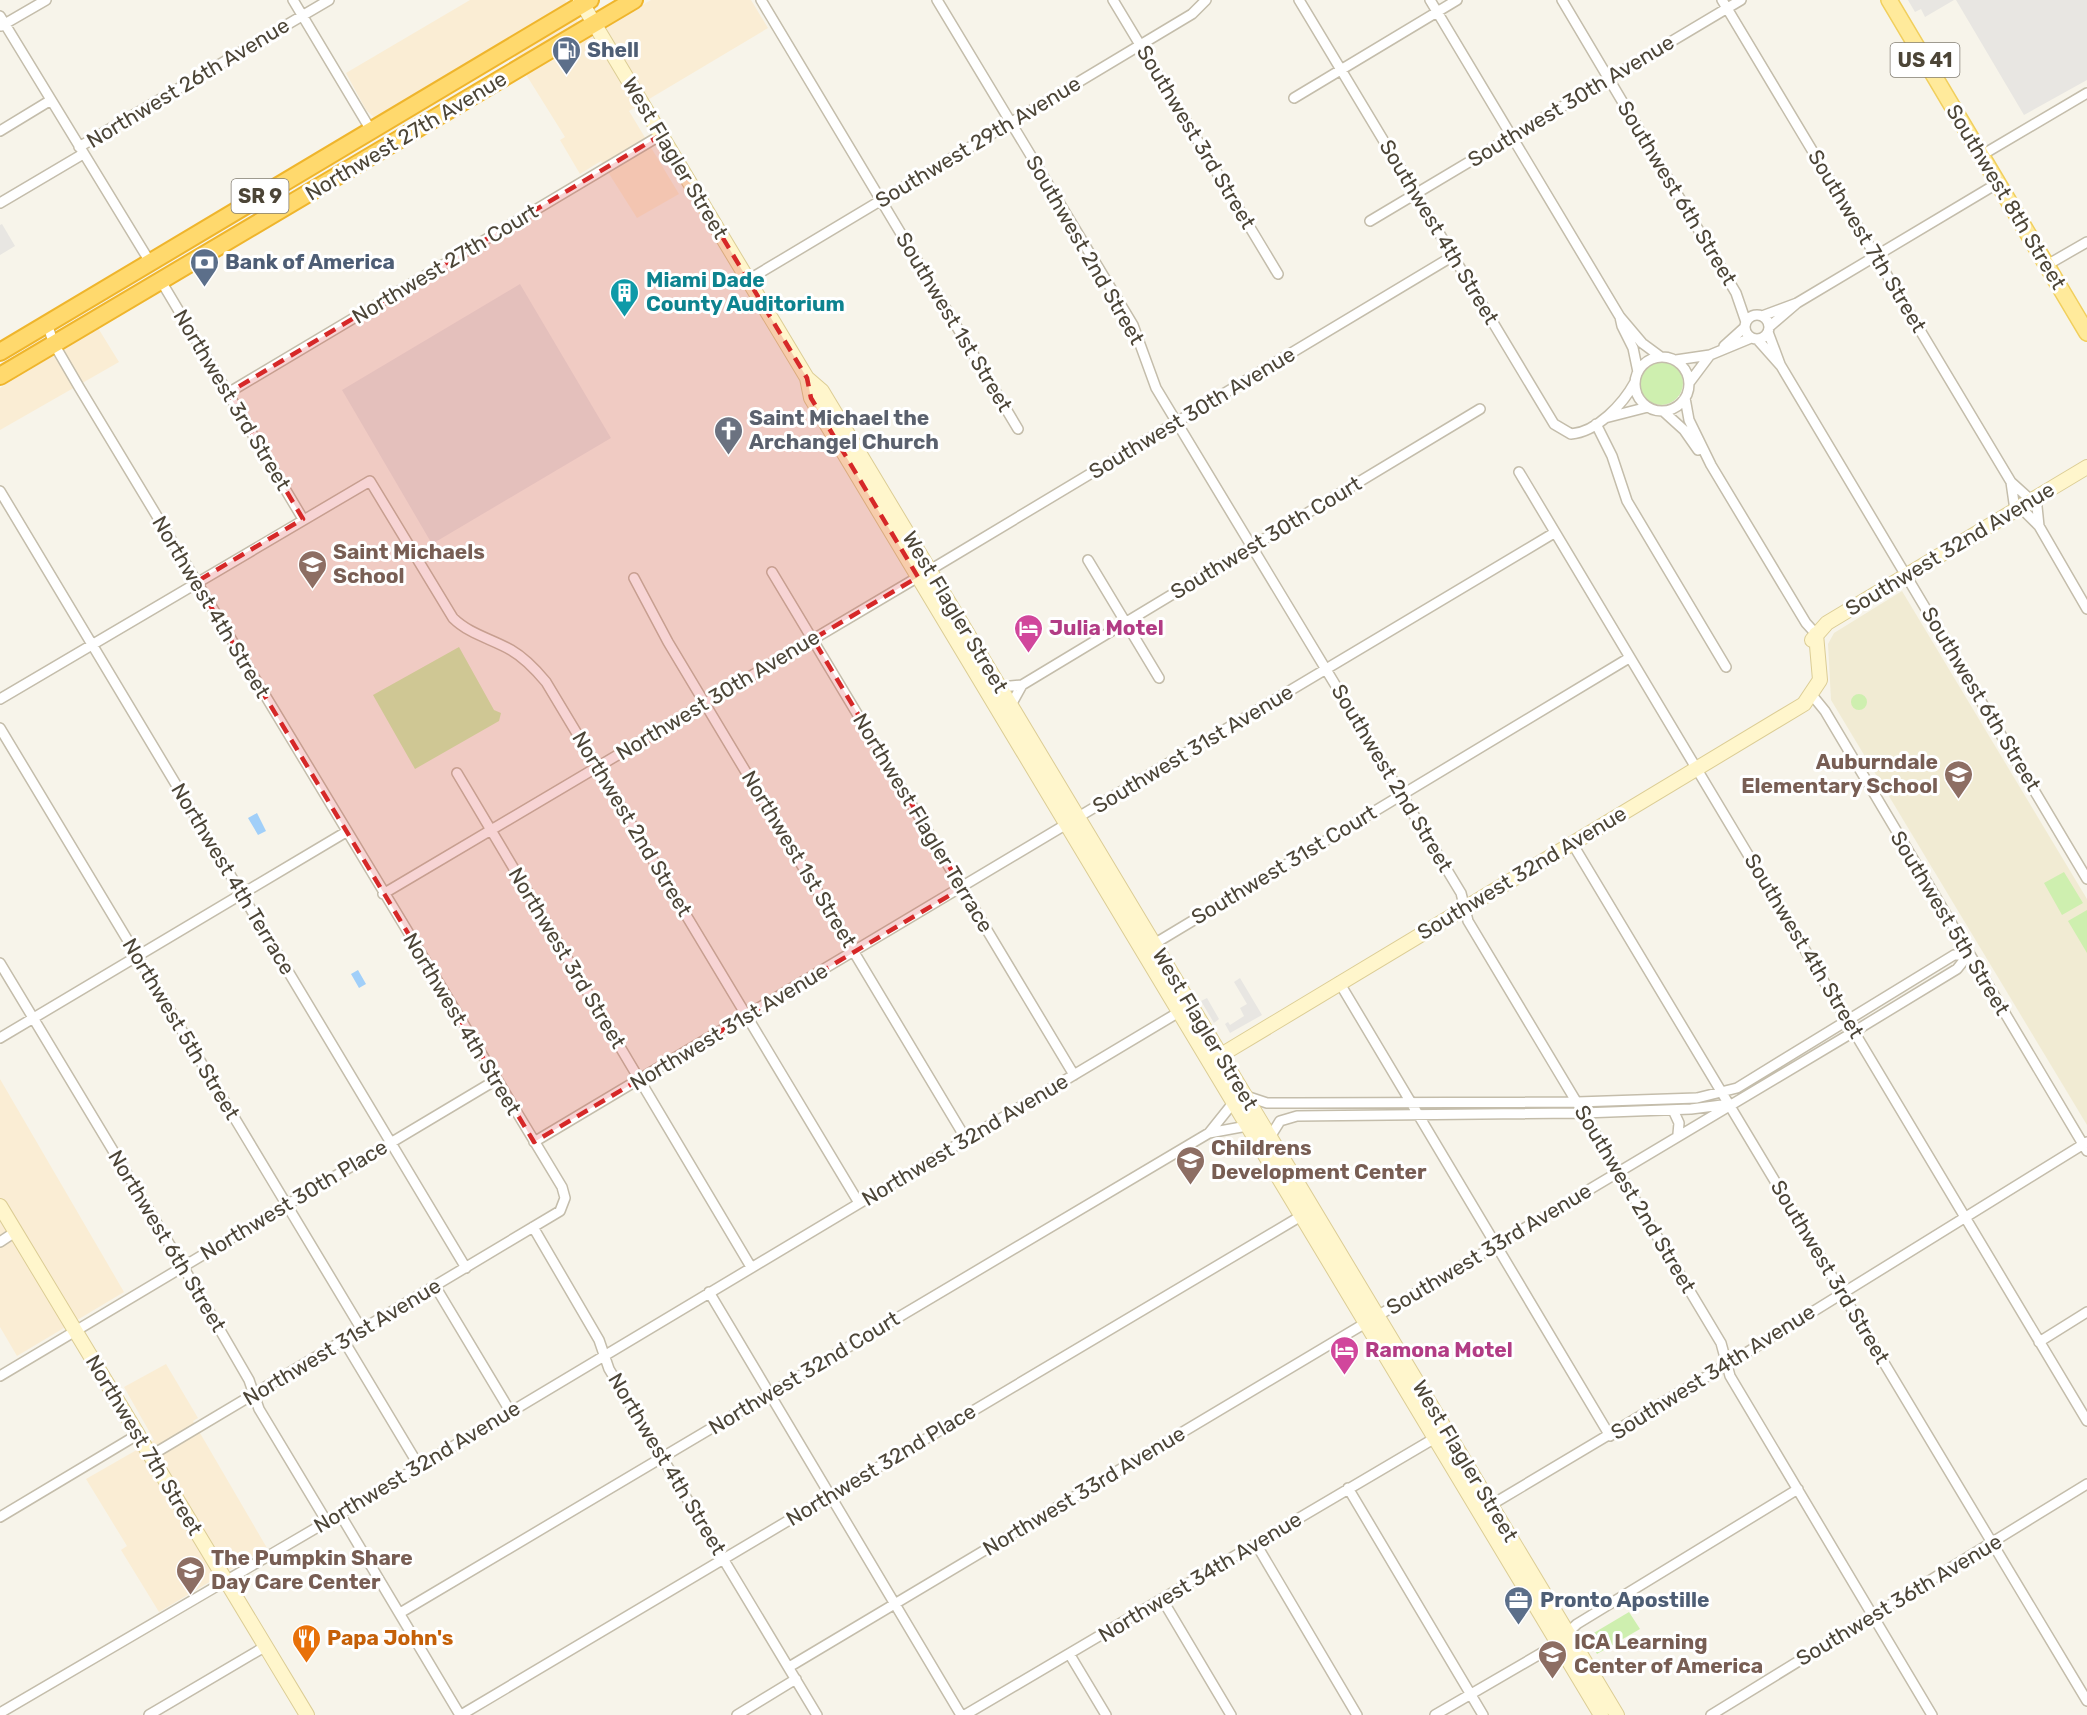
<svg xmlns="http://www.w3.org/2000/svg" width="2087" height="1715" font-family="Rubik,sans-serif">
	<rect width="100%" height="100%" fill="#f7f4ea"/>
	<path fill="#faedd4" d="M470,0h95l22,37 64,-37h100l17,28 -139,83 50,83 -42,24 -36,-57 -21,13 -20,-34 5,-3 -60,-96 -129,78 -10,-9 -20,-37z
		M98,328l21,34 -119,68v-42z
		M0,1079l124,213 -107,64 -17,-29z
		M166,1364l32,54 -5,3 74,127 -108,64 -38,-62 6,-4 -41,-67 68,-39 -30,-53z"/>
	<path fill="#f1ebd3" d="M1902,591l185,308v226l-256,-425 -3,-56 6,-11z"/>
	<path fill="#ceefaf" d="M1639 383a22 22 0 1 1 44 0a22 22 0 1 1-44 0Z
		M459,647l35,63 7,3 -2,8 -84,48 -42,-74z
		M1851 702a8 8 0 1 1 16 0a8 8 0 1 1-16 0Z
		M2064,872l19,31 -21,12 -18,-32z
		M2087,910v43l-19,-32z
		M1629,1612l11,17 -43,25 -10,-17z"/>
	<path fill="#e8e6e2" d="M1908,0h46l-29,17 -4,-8 -6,3z
		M1956,0h131v80l-63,35z
		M2,224l13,22 -15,9v-30z
		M520,284l91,154 -179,106 -90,-154z
		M1240,978l22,37 -32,18 -5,-9 3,-2 2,3 14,-9 -4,-8 7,-4 -13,-22z
		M1207,998l12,21 -5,4 -13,-22z"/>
	<path fill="#a1cff9" d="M257,813l9,18 -8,4 -10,-17z
		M358,970l8,14 -7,4 -8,-14z"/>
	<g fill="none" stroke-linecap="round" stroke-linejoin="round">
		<defs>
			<path id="street" d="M293,0l79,132
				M761,0l257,429
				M937,0l196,325 23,63 305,505 7,28 253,422 9,33 202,339
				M1113,0l165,274
				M1299,0l255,424 17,10c26,-2 52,-30 64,-52
				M1430,0l190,317 22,26 19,14
				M1562,0l174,293 10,29
				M1722,0l289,482 20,18
				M0,16l150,246
				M1,26l45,-26
				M1294,98l163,-98
				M0,131l51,-31
				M79,147l250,-147
				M1982,155l105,-62
				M0,203l83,-49
				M1370,221l371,-221
				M2047,265l40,-23
				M748,280l444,-266 14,-14
				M161,281l142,238
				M1745 327a12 12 0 1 1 24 0a12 12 0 1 1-24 0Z
				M1762,316l35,-13 201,-120
				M1620,317l2,9 11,22 5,24
				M47,324l7,20 25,43 483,800 3,11 -5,13 -410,245
				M1769,327l28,-24
				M1768,332l12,32
				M1757,339l24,27 306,513
				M1724,346l21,-19
				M1635 384a27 27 0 1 1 54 0a27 27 0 1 1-54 0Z
				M1676,360l34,-5 41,-17
				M1689,383l21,-28
				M228,393l433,-258
				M1685,398l4,22 22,45 95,158 10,11
				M1663,411l21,19 14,20
				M1605,418l43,-11
				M1596,424l16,32 15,45 99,166
				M1519,472l568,949
				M2011,482l4,28
				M0,491l466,777
				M2036,497l3,29
				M2020,507l19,19 48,83
				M1088,560l71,118
				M772,572l302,503
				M634,578l34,64 298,497
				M1000,687l22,-2
				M1812,695l13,16 262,440
				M0,699l370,-218 83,137c16,16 39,21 58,32 14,8 25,20 35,32l313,521
				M1011,705l11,-20 458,-276
				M0,728l362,602
				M457,773l294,494
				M1572,843l515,858
				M383,894l547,-324 523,-314
				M1154,944l475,-286
				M0,963l191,317 58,100 10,29 68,113
				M1339,982l271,454
				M0,1038l346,-206
				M1246,1096l21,7h30l280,-1 120,-4 40,-10 217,-133 15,-1
				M1673,1110l6,13 -1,11
				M1209,1133l38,-7
				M1270,1137l10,-16 17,-5 286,-3 108,-4 31,-4
				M534,1142l1020,-609
				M533,1227l66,113 10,29 208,346
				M0,1242l15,-10
				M435,1286l75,125
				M709,1292l252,423
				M344,1341l75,125
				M2039,1342l48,-30
				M0,1376l496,-296
				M1348,1488l135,227
				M1491,1505l255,-152 341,-211
				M340,1514l120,201
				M0,1517l137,-82
				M1256,1544l101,171
				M1162,1599l69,116
				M400,1613l809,-480 24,-30
				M1070,1655l36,60
				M789,1667l1066,-636 102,-62 12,-15
				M0,1713l340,-199 839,-502
				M149,1715l117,-69
				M461,1715l840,-499
				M737,1715l59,-36
				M965,1715l470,-277
				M1435,1715l117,-68 25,-23 221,-135
				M1711,1715l376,-231"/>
			<path id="secondary" d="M580,0l227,378 4,20 13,22 777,1295
				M807,378l15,13 795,1324
				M1812,640l15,-17 260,-156
				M1221,1055l583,-351 16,-24 -4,-46
				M0,1206l307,509"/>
			<path id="primary" d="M1889,0l198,333"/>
			<path id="highway" d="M0,352l590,-352
				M0,376l634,-376"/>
		</defs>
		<use href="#street" stroke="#c4bdab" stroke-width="12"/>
		<use href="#secondary" stroke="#dccd95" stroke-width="16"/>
		<use href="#primary" stroke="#f1cf5d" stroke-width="18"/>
		<use href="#highway" stroke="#efb52c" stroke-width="20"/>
		<use href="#street" stroke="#fff" stroke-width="9"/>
		<use href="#secondary" stroke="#fff6cc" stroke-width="14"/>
		<use href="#primary" stroke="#ffea9b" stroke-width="15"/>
		<use href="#highway" stroke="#ffd96d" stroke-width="16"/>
	</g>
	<path fill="#d62828" fill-opacity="0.2" stroke="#d62828" stroke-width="4.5" stroke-dasharray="12 8" stroke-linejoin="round" d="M661,135l146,243 4,20 107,179 -105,62 149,249 -428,254 -338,-560 107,-63 -75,-126z"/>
	<defs>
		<symbol id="fuel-pin" viewBox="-11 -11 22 30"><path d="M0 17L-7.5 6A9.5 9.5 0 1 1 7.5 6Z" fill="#5c6f8a" stroke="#fff"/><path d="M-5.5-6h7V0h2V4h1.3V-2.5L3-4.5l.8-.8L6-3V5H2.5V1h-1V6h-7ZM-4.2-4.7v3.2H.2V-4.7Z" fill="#fff"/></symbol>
		<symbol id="bank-pin" viewBox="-11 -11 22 30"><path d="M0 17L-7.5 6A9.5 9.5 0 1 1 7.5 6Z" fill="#5c6f8a" stroke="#fff"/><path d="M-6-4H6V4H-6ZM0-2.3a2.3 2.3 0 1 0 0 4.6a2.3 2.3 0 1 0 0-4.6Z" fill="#fff"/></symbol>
		<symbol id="building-pin" viewBox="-11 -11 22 30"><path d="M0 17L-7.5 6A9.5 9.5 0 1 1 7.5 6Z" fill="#0f9aa8" stroke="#fff"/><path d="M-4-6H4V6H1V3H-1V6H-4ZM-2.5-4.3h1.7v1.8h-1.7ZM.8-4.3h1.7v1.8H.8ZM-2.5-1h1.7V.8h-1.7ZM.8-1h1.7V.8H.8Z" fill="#fff"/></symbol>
		<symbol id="church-pin" viewBox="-11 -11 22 30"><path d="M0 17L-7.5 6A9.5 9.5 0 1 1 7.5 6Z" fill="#6b7280" stroke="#fff"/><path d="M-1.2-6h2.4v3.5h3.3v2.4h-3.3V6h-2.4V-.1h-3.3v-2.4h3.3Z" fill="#fff"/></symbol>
		<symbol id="school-pin" viewBox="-11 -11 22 30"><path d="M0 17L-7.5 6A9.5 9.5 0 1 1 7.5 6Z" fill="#8d6e63" stroke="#fff"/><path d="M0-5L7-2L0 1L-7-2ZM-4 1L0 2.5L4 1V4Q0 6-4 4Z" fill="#fff"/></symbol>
		<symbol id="hotel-pin" viewBox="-11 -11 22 30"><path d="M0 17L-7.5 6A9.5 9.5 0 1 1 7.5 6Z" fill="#d1479c" stroke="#fff"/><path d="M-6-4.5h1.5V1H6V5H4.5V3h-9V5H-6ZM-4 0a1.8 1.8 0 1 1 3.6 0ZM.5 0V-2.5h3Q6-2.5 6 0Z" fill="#fff"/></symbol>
		<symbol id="office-pin" viewBox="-11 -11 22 30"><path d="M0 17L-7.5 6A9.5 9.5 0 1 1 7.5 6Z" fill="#5c6f8a" stroke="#fff"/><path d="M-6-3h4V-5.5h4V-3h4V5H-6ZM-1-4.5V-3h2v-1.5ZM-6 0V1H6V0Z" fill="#fff"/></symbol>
		<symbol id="restaurant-pin" viewBox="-11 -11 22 30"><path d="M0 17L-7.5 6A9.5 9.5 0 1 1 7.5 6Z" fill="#e8710a" stroke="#fff"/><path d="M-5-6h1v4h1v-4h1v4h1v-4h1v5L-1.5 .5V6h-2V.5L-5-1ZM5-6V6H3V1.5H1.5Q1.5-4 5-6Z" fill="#fff"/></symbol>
	</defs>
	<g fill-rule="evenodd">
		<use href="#fuel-pin" x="550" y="34" width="33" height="45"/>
		<use href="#bank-pin" x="188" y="246" width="33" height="45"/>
		<use href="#building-pin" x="608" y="276" width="33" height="45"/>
		<use href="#church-pin" x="712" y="414" width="33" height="45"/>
		<use href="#school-pin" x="296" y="548" width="33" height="45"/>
		<use href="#hotel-pin" x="1012" y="612" width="33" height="45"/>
		<use href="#school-pin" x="1942" y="758" width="33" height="45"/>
		<use href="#school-pin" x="1174" y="1144" width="33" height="45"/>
		<use href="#hotel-pin" x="1328" y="1334" width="33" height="45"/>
		<use href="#school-pin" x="174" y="1554" width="33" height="45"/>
		<use href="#office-pin" x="1502" y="1584" width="33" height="45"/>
		<use href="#restaurant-pin" x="290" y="1622" width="33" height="45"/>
		<use href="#school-pin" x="1536" y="1638" width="33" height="45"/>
	</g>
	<g text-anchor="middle" stroke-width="6" stroke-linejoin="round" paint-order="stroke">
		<g fill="#fff" stroke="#827d73" stroke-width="1.5">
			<rect x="1890.5" y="43" width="69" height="34" rx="4.5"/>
			<rect x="231.5" y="179" width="57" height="34" rx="4.5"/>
		</g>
		<g font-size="20" font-weight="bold" fill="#4c4537">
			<text x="1925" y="67">US 41</text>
			<text x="260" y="203">SR 9</text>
		</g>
		<g font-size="21" font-weight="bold" fill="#4e5e75" stroke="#fff" text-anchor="start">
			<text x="587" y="57">Shell</text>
			<text x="225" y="269">Bank of America</text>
			<text x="1540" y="1607">Pronto Apostille</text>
		</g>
		<g font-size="21" fill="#4c4537" stroke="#fff">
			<text transform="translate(188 83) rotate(-31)" y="7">Northwest 26th Avenue</text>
			<text transform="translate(1571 101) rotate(-31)" y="7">Southwest 30th Avenue</text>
			<text transform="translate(406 136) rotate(-31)" y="7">Northwest 27th Avenue</text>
			<text transform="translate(1196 137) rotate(59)" y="7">Southwest 3rd Street</text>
			<text transform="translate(978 142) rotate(-31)" y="7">Southwest 29th Avenue</text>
			<text transform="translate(675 158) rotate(59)" y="7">West Flagler Street</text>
			<text transform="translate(1677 193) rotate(59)" y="7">Southwest 6th Street</text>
			<text transform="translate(2006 197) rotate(59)" y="7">Southwest 8th Street</text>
			<text transform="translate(1439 232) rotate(59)" y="7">Southwest 4th Street</text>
			<text transform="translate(1867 241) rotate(59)" y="7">Southwest 7th Street</text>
			<text transform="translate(1085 250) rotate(60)" y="7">Southwest 2nd Street</text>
			<text transform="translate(445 264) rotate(-31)" y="7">Northwest 27th Court</text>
			<text transform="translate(954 322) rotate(59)" y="7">Southwest 1st Street</text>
			<text transform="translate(232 400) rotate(59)" y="7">Northwest 3rd Street</text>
			<text transform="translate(1192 413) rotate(-31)" y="7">Southwest 30th Avenue</text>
			<text transform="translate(1266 538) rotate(-31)" y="7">Southwest 30th Court</text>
			<text transform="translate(1950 549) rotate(-31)" y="7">Southwest 32nd Avenue</text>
			<text transform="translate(211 607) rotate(59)" y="7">Northwest 4th Street</text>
			<text transform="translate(955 612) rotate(59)" y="7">West Flagler Street</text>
			<text transform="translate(718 695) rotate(-31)" y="7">Northwest 30th Avenue</text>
			<text transform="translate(1981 699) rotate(59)" y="7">Southwest 6th Street</text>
			<text transform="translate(1193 749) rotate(-31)" y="7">Southwest 31st Avenue</text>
			<text transform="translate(1392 778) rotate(59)" y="7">Southwest 2nd Street</text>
			<text transform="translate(923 823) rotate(59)" y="7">Northwest Flagler Terrace</text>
			<text transform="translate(632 824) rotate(59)" y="7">Northwest 2nd Street</text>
			<text transform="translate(799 859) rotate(59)" y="7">Northwest 1st Street</text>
			<text transform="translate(1284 865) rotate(-31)" y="7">Southwest 31st Court</text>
			<text transform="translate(1522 873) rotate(-31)" y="7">Southwest 32nd Avenue</text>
			<text transform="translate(233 879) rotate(59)" y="7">Northwest 4th Terrace</text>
			<text transform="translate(1950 923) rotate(59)" y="7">Southwest 5th Street</text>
			<text transform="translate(1804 946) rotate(59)" y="7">Southwest 4th Street</text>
			<text transform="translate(567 958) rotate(59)" y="7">Northwest 3rd Street</text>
			<text transform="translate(462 1024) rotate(59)" y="7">Northwest 4th Street</text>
			<text transform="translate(729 1027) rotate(-31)" y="7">Northwest 31st Avenue</text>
			<text transform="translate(181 1029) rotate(59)" y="7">Northwest 5th Street</text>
			<text transform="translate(1205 1029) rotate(59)" y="7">West Flagler Street</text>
			<text transform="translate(965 1140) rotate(-31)" y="7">Northwest 32nd Avenue</text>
			<text transform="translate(1635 1199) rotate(59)" y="7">Southwest 2nd Street</text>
			<text transform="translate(294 1200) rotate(-31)" y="7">Northwest 30th Place</text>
			<text transform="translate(167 1241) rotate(59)" y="7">Northwest 6th Street</text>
			<text transform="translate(1489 1249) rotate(-31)" y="7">Southwest 33rd Avenue</text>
			<text transform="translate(1830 1272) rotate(59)" y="7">Southwest 3rd Street</text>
			<text transform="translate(342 1342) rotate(-31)" y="7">Northwest 31st Avenue</text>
			<text transform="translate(1713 1372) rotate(-32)" y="7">Southwest 34th Avenue</text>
			<text transform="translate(804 1373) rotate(-31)" y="7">Northwest 32nd Court</text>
			<text transform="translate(144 1445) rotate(59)" y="7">Northwest 7th Street</text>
			<text transform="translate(1465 1461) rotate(59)" y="7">West Flagler Street</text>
			<text transform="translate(667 1464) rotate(59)" y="7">Northwest 4th Street</text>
			<text transform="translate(881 1465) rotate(-31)" y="7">Northwest 32nd Place</text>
			<text transform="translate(417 1467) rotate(-31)" y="7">Northwest 32nd Avenue</text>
			<text transform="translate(1084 1491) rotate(-31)" y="7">Northwest 33rd Avenue</text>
			<text transform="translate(1200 1577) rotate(-31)" y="7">Northwest 34th Avenue</text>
			<text transform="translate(1899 1600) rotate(-31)" y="7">Southwest 36th Avenue</text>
		</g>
		<g font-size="21" font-weight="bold" fill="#0d838f" stroke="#fff" text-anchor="start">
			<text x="646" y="287">Miami Dade<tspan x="646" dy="24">County Auditorium</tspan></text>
		</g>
		<g font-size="21" font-weight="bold" fill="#5b616d" stroke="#fff" text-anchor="start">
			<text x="749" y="425">Saint Michael the<tspan x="749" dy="24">Archangel Church</tspan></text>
		</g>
		<g font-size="21" font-weight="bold" fill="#785e54" stroke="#fff" text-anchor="start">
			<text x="333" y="559">Saint Michaels<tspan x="333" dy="24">School</tspan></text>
			<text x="1938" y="769" text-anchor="end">Auburndale<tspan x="1938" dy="24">Elementary School</tspan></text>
			<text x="1211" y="1155">Childrens<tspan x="1211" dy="24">Development Center</tspan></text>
			<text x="211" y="1565">The Pumpkin Share<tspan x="211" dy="24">Day Care Center</tspan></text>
			<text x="1574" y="1649">ICA Learning<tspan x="1574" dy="24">Center of America</tspan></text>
		</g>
		<g font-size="21" font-weight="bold" fill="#b23c85" stroke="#fff" text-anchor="start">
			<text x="1049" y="635">Julia Motel</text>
			<text x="1365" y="1357">Ramona Motel</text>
		</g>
		<g font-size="21" font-weight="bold" fill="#c56008" stroke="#fff" text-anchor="start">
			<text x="327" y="1645">Papa John's</text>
		</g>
	</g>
</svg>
